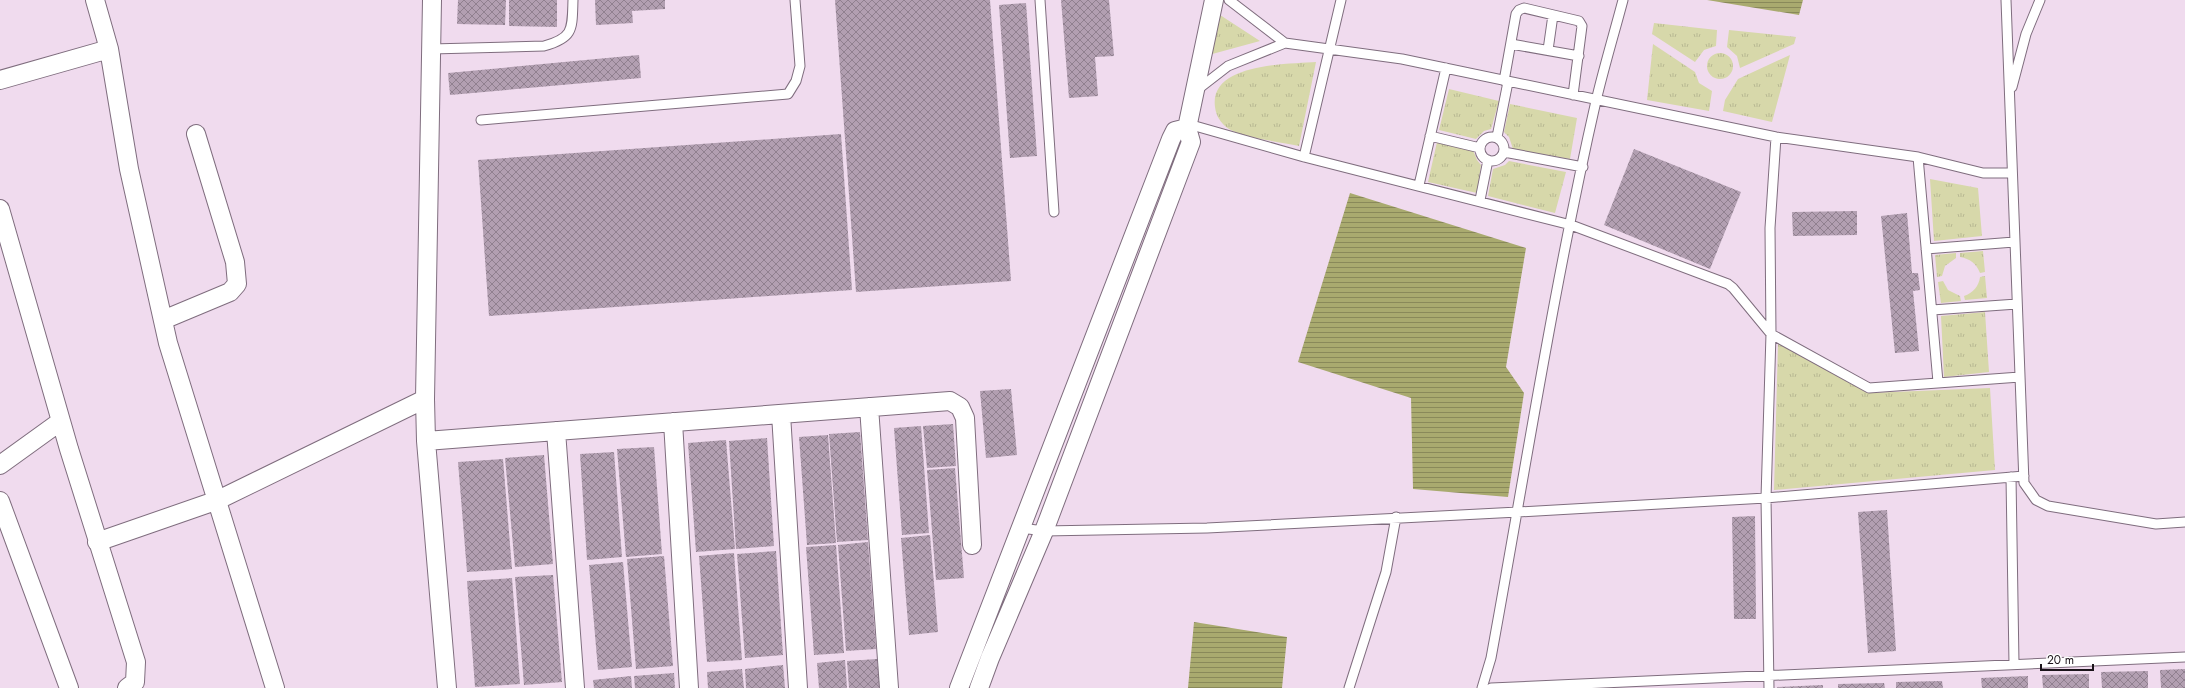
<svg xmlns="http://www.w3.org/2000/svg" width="2185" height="688" font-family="Jost,sans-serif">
	<defs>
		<pattern id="grass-tufts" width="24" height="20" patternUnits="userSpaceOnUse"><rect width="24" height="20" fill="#d7d8aa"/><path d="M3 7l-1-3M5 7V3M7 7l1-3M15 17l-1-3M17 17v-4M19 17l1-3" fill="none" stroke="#b8b892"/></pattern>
		<pattern id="water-rules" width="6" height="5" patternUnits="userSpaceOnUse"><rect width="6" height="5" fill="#a9aa6f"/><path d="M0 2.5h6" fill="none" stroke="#89895a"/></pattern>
		<pattern id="building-cross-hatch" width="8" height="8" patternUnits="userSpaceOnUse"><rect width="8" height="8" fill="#b29fb1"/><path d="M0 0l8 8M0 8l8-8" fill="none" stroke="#90808f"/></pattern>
	</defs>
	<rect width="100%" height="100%" fill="#f0dbee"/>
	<path fill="url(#grass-tufts)" d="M1217,13l43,28 -55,15z
		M1654,23l63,7 -1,16 -12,4 -9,12 -43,-28z
		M1729,30l67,7 -2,7 -54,24 -3,-12 -10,-9z
		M1653,44l42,28 4,11 13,8 -3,20 -62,-11z
		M1707 66a13 13 0 1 1 26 0a13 13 0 1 1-26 0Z
		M1790,55l-18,67 -49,-11 2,-11 13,-21z
		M1316,62l-17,84c-18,-4 -52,-8 -66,-15 -10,-4 -17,-14 -18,-24 -6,-44 73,-43 101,-45z
		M1449,89l50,12 -8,28 -7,2 -8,8 -37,-9z
		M1510,104l67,14 -7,41 -57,-10 -4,-12 -5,-5z
		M1437,142l36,8 4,10 4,5 -4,28 -49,-11z
		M1509,161l57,11 -11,41 -67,-17 5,-27 12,-4z
		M1930,179l48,9 4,48 -48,5z
		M1983,251l2,21 -5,1c-4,-10 -10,-14 -20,-16v-4z
		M1956,253v5l-11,8 -3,10 -5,1 -2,-22z
		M1985,276l2,22 -22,2 -1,-4c9,-3 15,-10 16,-19z
		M1943,281l5,9 12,6 1,5 -20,2 -3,-21z
		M1985,312l4,60 -45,5 -3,-61z
		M1778,343l90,50 122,-5 5,82 -221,20z"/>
	<path fill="url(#water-rules)" d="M1707,0h96l-4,15z
		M1350,193l176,55 -20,119 18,26 -16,104 -95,-8 -2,-91 -113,-36z
		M1194,622l93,15 -5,51h-94z"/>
	<path fill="url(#building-cross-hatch)" d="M458,0h48l-1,25 -48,-1z
		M509,0h48v27l-48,-1z
		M595,0h70v9l-33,2 1,12 -37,2z
		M835,0h155l21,281 -155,11z
		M1061,0h48l5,56 -19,1 3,39 -29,2z
		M1026,3l11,153 -27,2 -11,-153z
		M639,55l2,23 -191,17 -2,-22z
		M841,134l11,156 -363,26 -11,-156z
		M1634,149l107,43 -31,77 -106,-44z
		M1857,211v24l-64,1 -1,-24z
		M1907,213l5,60h6l2,17 -7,1 6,60 -24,2 -14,-137z
		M1011,389l6,66 -31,3 -6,-67z
		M953,424l3,42 -29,2 -4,-42z
		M921,426l8,107 -27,2 -8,-107z
		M860,432l8,108 -31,2 -8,-108z
		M828,435l8,108 -29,2 -8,-108z
		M767,438l7,108 -38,3 -7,-108z
		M726,440l9,109 -39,3 -8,-109z
		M654,447l8,107 -36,3 -9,-108z
		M614,452l8,105 -35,3 -7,-106z
		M544,455l9,109 -38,3 -10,-109z
		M503,459l9,110 -45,3 -9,-110z
		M955,468l9,110 -28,2 -9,-110z
		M1887,510l9,141 -28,2 -10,-141z
		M1755,516l1,103h-22l-2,-102z
		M930,535l8,97 -29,3 -8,-97z
		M868,542l8,107 -30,2 -8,-106z
		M836,545l8,108 -30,2 -8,-108z
		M776,551l7,104 -38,3 -8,-104z
		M734,553l8,107 -35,2 -8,-106z
		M664,556l9,110 -37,3 -9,-110z
		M623,562l9,105 -34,3 -9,-105z
		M553,575l9,107 -38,3 -9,-108z
		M512,578l8,106 -45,3 -8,-106z
		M877,659l3,29h-31l-2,-27z
		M845,660l2,28h-28l-2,-25z
		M783,665l2,23h-39l-1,-19z
		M742,669l2,19h-36l-1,-16z
		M2185,669v19h-24l-1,-18z
		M2148,671v17h-46l-1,-16z
		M674,673l1,15h-40l-1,-12z
		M2089,674v14h-46l-1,-13z
		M631,676l1,12h-38l-1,-8z
		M2028,676v12h-46l-1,-10z
		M1942,681l1,7h-47v-6z
		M1884,683l1,5h-47v-4z
		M1823,685v3h-46v-1z"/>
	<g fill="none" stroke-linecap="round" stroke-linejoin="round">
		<defs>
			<path id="service" d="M1040,0l14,212
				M1229,0l56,43 117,16 374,78 142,20 65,16h29
				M2006,0l18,483 12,17 12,6 108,18 29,-2
				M1511,44l68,12
				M431,49l113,-3c30,-8 28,-17 29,-46
				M1548,50l5,-35
				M1504,81l12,-67 3,-4 5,-2 55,13 3,5 -9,69
				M2012,87l14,-53 14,-34
				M1197,90l31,-24 57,-23
				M481,120l307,-26 8,-13 4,-15 -5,-66
				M1188,124l116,33 267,68 157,59 5,4 38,46 98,54 151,-11
				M1430,136l50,12
				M1497,137l11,-55
				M1480 149a12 12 0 1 1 24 0a12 12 0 1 1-24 0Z
				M1504,152l79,15
				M1304,157l37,-157
				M1918,157l20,225
				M1419,185l27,-117
				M1480,200l8,-40
				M1926,249l88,-7
				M1932,310l85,-6
				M2011,477l3,187
				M1021,528l23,3 163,-3 311,-16 248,-14 258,-22
				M1349,688l37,-116 10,-55
				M1482,688l9,-30c34,-186 63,-373 105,-557 8,-34 18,-67 27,-101
				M1491,688l694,-31
				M1769,688l-3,-190 5,-164 -1,-106 6,-91"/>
			<path id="minor" d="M95,0l14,49 20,120 39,174 107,345
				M432,0l-7,399 1,42 21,247
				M0,80l109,-31
				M0,209l69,240 67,213 -1,20 -8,6
				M163,320l67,-28 7,-8 -2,-22 -39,-128
				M869,407l20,281
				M781,414l17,274
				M673,422l16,266
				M556,431l19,257
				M426,441l524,-40 10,6 5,11 7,127
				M0,465l61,-44
				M0,501l69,187
				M97,542l121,-42 207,-101
				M959,688l212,-549 4,-8 12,-3
				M979,688l11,-30 54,-127 147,-389 -4,-14 27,-128"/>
		</defs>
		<use href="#service" stroke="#7f6d7e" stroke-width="11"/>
		<use href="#minor" stroke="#7f6d7e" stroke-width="20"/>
		<use href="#service" stroke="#fff" stroke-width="9"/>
		<use href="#minor" stroke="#fff" stroke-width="18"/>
	</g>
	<path d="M2041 664v6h52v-6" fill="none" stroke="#1b141a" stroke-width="2"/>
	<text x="2047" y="664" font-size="12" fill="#1b141a" stroke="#ffffff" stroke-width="3" paint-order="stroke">20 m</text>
</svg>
